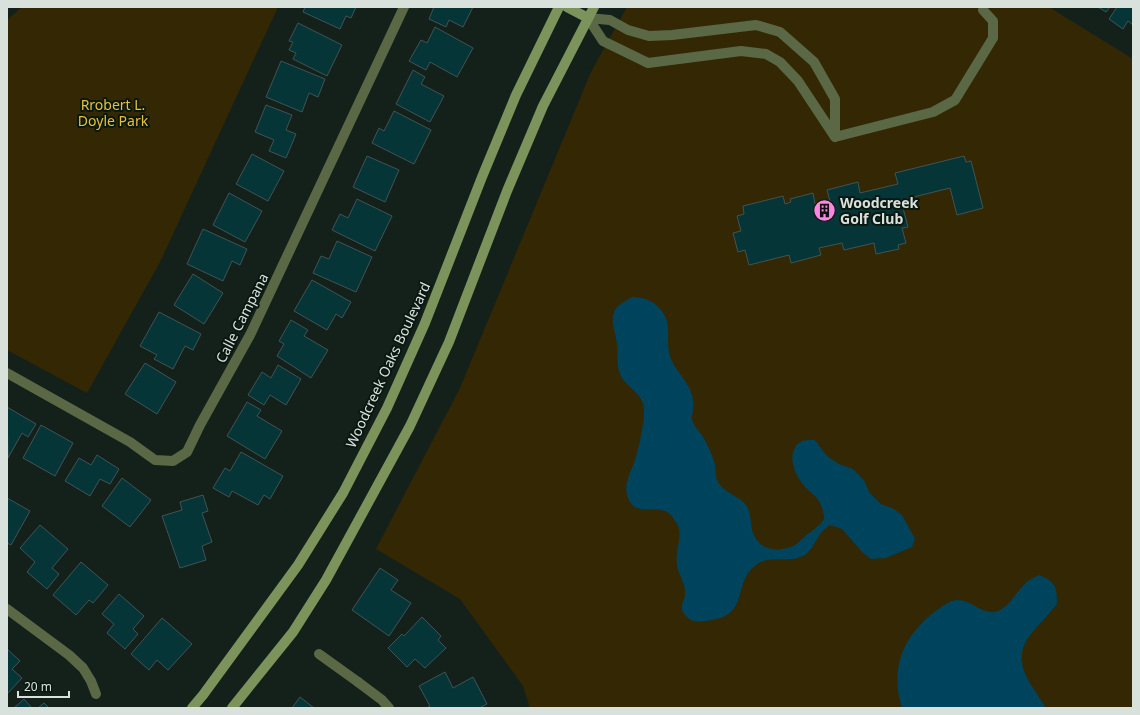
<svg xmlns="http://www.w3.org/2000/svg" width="1140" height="715" font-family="'Noto Sans',sans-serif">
	<rect width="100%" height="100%" fill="#14211a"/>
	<path fill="#332803" d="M22,7h256l-118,255 -73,131 -80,-43v-330z
		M627,7h422l84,52v649h-603l-7,-22 -63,-87 -84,-50 84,-161 131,-316z"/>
	<path fill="#00435c" d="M632,297c11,0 21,3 29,13 12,14 4,30 9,46 4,14 18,24 22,39 1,4 2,11 1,15 0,3 -2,7 -1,9 1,7 8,12 11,18 5,8 10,19 12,28 1,5 0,10 2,15 6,13 21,15 29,25 7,9 3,23 9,32 8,15 26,15 40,8 5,-3 9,-9 14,-12 6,-4 11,-8 15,-14 0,-6 -2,-12 -5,-18 -3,-5 -9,-9 -13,-13 -10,-11 -19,-29 -10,-42 5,-7 12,-6 19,-6l12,16 12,8 14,5 11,11 5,12 12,12 13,5 8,6 13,24 -3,8 -26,11 -15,1 -8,-6 -21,-24 -12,-4c-3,2 -7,5 -9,8 -5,7 -9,17 -16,22 -15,9 -36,-1 -49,10 -24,18 -6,49 -44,55 -6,1 -15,3 -21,0 -2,-1 -4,-3 -5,-4 -9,-10 0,-15 -1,-25 0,-9 -7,-17 -8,-26 -2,-12 4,-24 2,-36 0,-3 -2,-5 -4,-8 -11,-23 -38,0 -47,-23 -5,-13 2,-24 6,-35 4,-11 13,-49 9,-59 -3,-11 -15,-17 -21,-26 -6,-10 -4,-21 -5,-32 0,-12 -8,-24 -2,-36 3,-6 11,-9 17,-13z
		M1039,575c17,7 18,12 18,29 -7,9 -15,17 -22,25 -28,31 -6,51 11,79h-144c-13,-40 2,-74 35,-98 6,-4 13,-10 21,-10 14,0 27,17 40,11 13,-6 19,-21 30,-30 3,-2 7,-4 11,-6z"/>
	<path fill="#053536" stroke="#425353" d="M305,7h51l-5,11 -5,-2 -6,13 -37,-17z
		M434,7h39l-10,20 -14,-7 -3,7 -17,-8z
		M1098,7h12l-4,5z
		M1117,7h16v18l-5,-4 -5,8 -14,-10z
		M298,23l44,22 -15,31 -34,-17 3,-6 -7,-3 4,-8 -4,-1z
		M435,27l38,21 -16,29 -27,-15 -4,8 -17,-9 12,-21 6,3z
		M281,61l44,18 -7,18 -9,-4 -7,19 -36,-15z
		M413,70l12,7 -4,7 23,12 -14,26 -34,-18z
		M266,105l26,10 -6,15 10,4 -10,24 -17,-7 5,-11 -19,-8z
		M394,111l37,19 -17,34 -42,-21 7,-15 5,3z
		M252,154l32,17 -16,30 -32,-17z
		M367,156l32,14 -14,32 -32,-15z
		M964,156l2,6 5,-1 12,47 -26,7 -7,-27 -49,12 7,27 -6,1 4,15 -8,2 1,4 -23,5 -2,-11 -30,7 -2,-7 -23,5 2,7 -30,8 -2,-8 -40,10 -4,-15 -7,2 -5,-19 8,-2 -4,-15 7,-2 -1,-8 40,-10 2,8 6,-2 -1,-3 23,-6 2,11 15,-3 -3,-11 31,-8 2,11 38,-9 -3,-11z
		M229,193l33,18 -17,31 -32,-17z
		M357,199l35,17 -17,35 -43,-21 8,-16 8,4z
		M203,229l44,20 -7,16 -8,-4 -9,20 -36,-17z
		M337,241l35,16 -16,35 -43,-19 8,-17 8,3z
		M193,274l30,19 -19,31 -30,-19z
		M312,280l39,22 -9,16 -6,-4 -9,16 -33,-19z
		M159,312l42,22 -8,16 -8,-4 -12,23 -19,-10 3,-4 -17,-9z
		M291,320l17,10 -4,6 24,14 -17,28 -34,-22 7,-12 -5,-3z
		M145,363l31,19 -19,32 -32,-20z
		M278,365l23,14 -15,26 -16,-10 -6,10 -16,-10 14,-23 9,6z
		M247,402l14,8 -4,6 25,15 -17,28 -38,-23z
		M7,407l29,17 -8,13 -6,-4 -14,25z
		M41,425l32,18 -18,33 -32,-18z
		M241,452l42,24 -13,23 -6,-4 -6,10 -26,-14 -3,6 -16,-9 12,-20 5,3z
		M97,455l22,14 -9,15 -10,-5 -10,17 -25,-15 14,-23 12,7z
		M122,478l29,22 -21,27 -28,-21z
		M203,495l5,16 -6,2 10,29 -10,4 4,14 -26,8 -18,-52 20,-6 -2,-8z
		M7,498l23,13 -19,34 -4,-2z
		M40,525l28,24 -16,19 7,6 -12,15 -20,-17 8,-10 -15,-14z
		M81,562l27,23 -15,18 -4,-3 -13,15 -23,-20z
		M380,568l18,12 -7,10 20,13 -22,33 -37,-26z
		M119,594l25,22 -11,13 5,5 -13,15 -18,-16 7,-9 -12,-10z
		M422,617l19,19 -3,4 8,8 -21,20 -10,-9 -8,8 -19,-19 14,-14 2,2z
		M162,618l30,26 -24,26 -11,-10 -8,10 -18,-16z
		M7,649l13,12 -8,8 10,9 -15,16z
		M445,672l8,16 20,-11 14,27 -8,4h-50l-1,-1 2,-1 -11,-20z
		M300,697l14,11h-22z
		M24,699l8,9h-18z
		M44,703l5,5h-11z"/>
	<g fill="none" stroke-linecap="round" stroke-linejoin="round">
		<path stroke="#5a6846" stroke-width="10" d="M588,18l22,2 18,10 21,6 23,-1 84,-10 24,7 34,30 21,37v38
			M588,18l15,23 45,22 93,-12 25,3 14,8 18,19 37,56
			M835,137l98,-25 22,-12 38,-62v-17l-10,-11
			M319,654l39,28"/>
		<path stroke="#5a6846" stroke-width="10" d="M7,373l123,69 25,18 18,1 14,-9 13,-27 50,-90 154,-328
			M7,609l62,46 14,13 8,13 5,13
			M358,682l24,18 7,8"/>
		<path stroke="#7c935b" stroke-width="10" d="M567,7l21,11
			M192,708l11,-13 95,-130 45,-72 44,-85 38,-85 57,-146 34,-82 43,-88
			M232,708l61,-76 33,-52 84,-154 39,-84 58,-151 36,-85 51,-99"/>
	</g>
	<defs>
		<symbol id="building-disc" viewBox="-11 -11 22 22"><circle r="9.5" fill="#fd86e2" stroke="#0b1711"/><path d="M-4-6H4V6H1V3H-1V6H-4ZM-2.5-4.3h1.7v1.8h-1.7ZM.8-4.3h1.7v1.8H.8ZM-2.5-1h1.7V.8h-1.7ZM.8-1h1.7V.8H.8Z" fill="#111"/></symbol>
	</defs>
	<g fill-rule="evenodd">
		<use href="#building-disc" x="812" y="198" width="25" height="25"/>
	</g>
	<g text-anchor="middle" stroke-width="4" stroke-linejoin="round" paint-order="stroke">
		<g font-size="14" fill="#e8c038" stroke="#0b1711">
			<text x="113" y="110">Rrobert L.<tspan x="113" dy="16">Doyle Park</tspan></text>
		</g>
		<g font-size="14" font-weight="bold" fill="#d9e1dc" stroke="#0b1711" text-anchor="start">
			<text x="840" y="208">Woodcreek<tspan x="840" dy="16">Golf Club</tspan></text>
		</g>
		<g font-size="14" fill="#d9e1dc" stroke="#0b1711">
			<text transform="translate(242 318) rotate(-63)" y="5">Calle Campana</text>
			<text transform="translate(388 365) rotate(-65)" y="5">Woodcreek Oaks Boulevard</text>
		</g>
	</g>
	<rect width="1140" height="715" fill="none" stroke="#d9e1dc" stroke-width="16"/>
	<path d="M18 691v6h51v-6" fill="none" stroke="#d9e1dc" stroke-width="2"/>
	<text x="24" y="691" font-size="12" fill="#d9e1dc" stroke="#0b1711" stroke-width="3" paint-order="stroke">20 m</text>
</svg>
